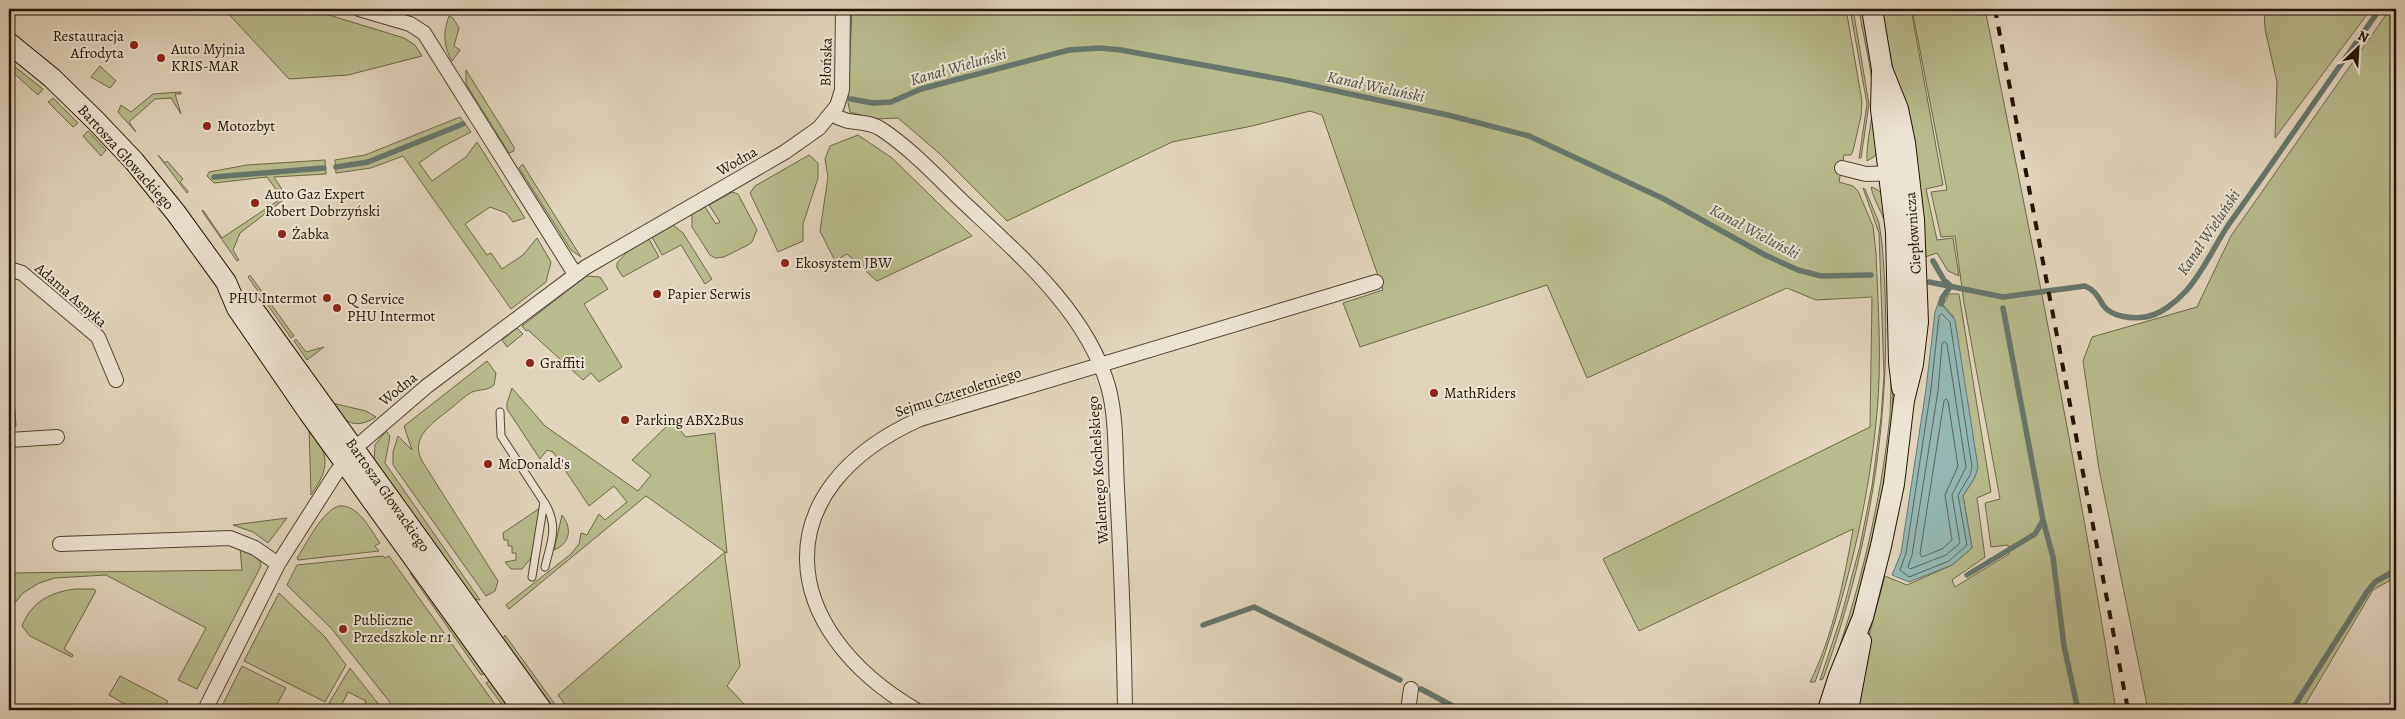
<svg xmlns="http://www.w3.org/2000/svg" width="2405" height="719" font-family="Alegreya,serif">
	<rect width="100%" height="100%" fill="#e1d4bc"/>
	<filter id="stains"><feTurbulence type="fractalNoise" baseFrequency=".004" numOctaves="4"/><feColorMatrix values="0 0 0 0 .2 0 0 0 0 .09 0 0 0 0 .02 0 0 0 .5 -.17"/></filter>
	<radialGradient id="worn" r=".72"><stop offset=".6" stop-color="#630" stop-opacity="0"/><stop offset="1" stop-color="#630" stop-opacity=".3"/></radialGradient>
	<path fill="#b8bb8d" stroke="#6c6848" d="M224,9h96l-1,3 85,26 11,7 7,11 -74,19 -59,4z
		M852,9h994l16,92 -1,15 -8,35 -2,4h-7l-5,27 14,4 5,5 15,35 3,27c2,52 6,107 1,159 -8,92 -31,183 -62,270h-5c22,-43 35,-105 43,-153l-214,102 -36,-72 267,-132 2,-130 -56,3 -29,-12 -200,90 -40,-93 -187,62 -17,-44 40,-13 -61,-175 -12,-4 -58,15 -80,16 -165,79 -67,-67 -42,-36 -22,1 -26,-7 -2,-9z
		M1850,9h3l16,95 -8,54h-2l8,-54z
		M1859,9h3l10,62 7,78 -4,7 -8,5c-1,-22 7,-43 6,-65 -1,-29 -10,-59 -14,-87z
		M1882,9h29l32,176 -17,4 11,51 16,-2 6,38 -11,-5 -11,-18 -15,5 -26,-172z
		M1912,9h73c47,233 94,466 131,701h-263l12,-60 20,-74 22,9 45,-20 20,-17 -9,-52 12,-19 -22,-161 -10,-11 6,-11h10l32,198 -14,6 8,59 -33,23 3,7 54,-33 -1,-9 -17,2 -6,-44 15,-4 -36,-196 -9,-67 -14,1 -10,-45 16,-2z
		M2264,9h107l-96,129 2,-56 -12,-53z
		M2390,9h6v568l-23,13 -71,120h-154l-49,-241 -16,-108 9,-24 105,-30 34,-71z
		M449,16l4,2 6,10 -5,18 6,4 -8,11c-9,-16 -9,-28 -3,-45z
		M9,62l34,27 -5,6 -29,-26z
		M100,66l16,15 -6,7 -19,-11z
		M466,70l48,77v4l-5,2 -43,-69z
		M181,92v2h-6l6,20 -10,-16 -16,1 -26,23 7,10 -18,-20 3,-7 10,7 22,-18z
		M53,98l25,25 -5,4 -25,-25z
		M460,117l11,15 -29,15 -23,16 13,18 34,-24 11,-15 48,76 -12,4 -7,-9 -16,-6 -25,17 22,31 4,-2 11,16 21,-14 14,-17 14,24 -5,20 -35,27 -108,-153 -32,12 -35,5 -1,-13 30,-5z
		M88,131l18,19 -5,6 -18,-20z
		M858,135l34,23 80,78 -95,45 -30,-27 -12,7 -15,-30 8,-54 -3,-18 5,-13z
		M158,155l7,8 2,-2 16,18 -3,3 8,9 -1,2z
		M809,155l9,8v15l-15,46v17l-25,11 -28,-59 5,-7z
		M325,160l1,14 -52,3 13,20 -47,36 -7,17 6,10 -2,1 -35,-50 1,-1 19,28 60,-40 -15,-21 -53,6 -7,-7 2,-4 38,-7z
		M523,164v1l58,92 -10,-7 -52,-82z
		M1871,187c12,3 16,14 18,25l5,144 -2,71 -10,65 -16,74 -22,81 -7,20 -6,5c29,-83 50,-170 59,-257 2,-31 0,-61 0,-91 0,-31 2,-64 -3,-94 -3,-16 -13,-28 -16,-43z
		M1863,188l2,1 14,34 3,21c13,150 -8,294 -59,435l-3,1 21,-63 19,-71 12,-60 9,-68 3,-43 -5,-142z
		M732,192l6,2 19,36 -5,12 -4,3 -24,12 -9,1 -5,-3 -18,-28v-13l13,-7 11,17 4,-2 -11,-17z
		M673,225l10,8 29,46 -7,5 -24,-39 -19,10 -10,-18z
		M649,239l10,18 -36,20 -6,-9v-5l12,-13z
		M250,275l44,61 -3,2 -43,-61z
		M586,276l14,1 8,12 -24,15 38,63 -23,15 -8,-9 -8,7 -55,-50 -2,1 -4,-5z
		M517,328l6,6 -16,13 -5,-7z
		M296,339l10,13 18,-5 -17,13 -13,-19z
		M487,361l9,12 -2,12c-7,6 -14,4 -22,7 -8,4 -15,12 -22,17 -16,13 -41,28 -28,52l76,120 -3,10 -9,5 -93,-131v-13l5,-16 14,14 -8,-24z
		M512,388l33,38 93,65 13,-16 -19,-15 40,-39 14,16 29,-4 12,120 -2,-1v5l15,109 -13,20 23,24h-181l-11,-15 167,-143 -79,-56 -137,113 -3,-4 65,-51 8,-10 2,-11 6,2 12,-21 6,6 22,-18 -13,-16 -25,20 -36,-54 -6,-2 -7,9 -33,-50v-6z
		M332,403l34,8 10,6c-21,13 -33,6 -44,-14z
		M15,409l1,17 -7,7v-23z
		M309,427c20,28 22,39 2,68z
		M386,431l4,5 -5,27 95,137 -8,-1 -98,-137 1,-17z
		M339,506c19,-2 31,23 41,37l-5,3 4,5 -81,9 -1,-2c10,-15 25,-47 42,-52z
		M540,508l-9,50 -9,11h-11l-6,-7 11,-2v-7h-4v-7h-4v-6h-4l-1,-7z
		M562,515c10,13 9,28 -8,35z
		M287,518l-19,25 -15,-11 -20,-7z
		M240,548l19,10 2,8 -64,123 -19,-9 28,-52 -100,-53 -51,3 -16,5 -16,10 -14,17v-37l233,-3z
		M383,556l2,2 4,-2 110,154h-103l-65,-82 -44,-43 10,-20z
		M410,573l13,11 62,89 -4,2z
		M75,589h19l2,2 -32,58 9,6 -1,2 -42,-21 -8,-10c9,-24 29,-34 53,-37z
		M279,593l46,44 21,28 -21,37 -81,-41z
		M505,635l54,75h-10l-47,-68z
		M242,666l44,22 -12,22h-54z
		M350,668l33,42h-21l4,-9 -18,-9 -8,16 -11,-5z
		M120,676l48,25 -5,9h-28l-26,-15z
		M493,678l23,32h-10l-20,-27z"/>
	<path fill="#94b8b4" stroke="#66766d" d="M1940,298l5,1 -2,7 12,14 23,147 -3,10 -12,19 9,52 -20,17 -43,17 -17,-7 9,-22 25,-164 9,-77z"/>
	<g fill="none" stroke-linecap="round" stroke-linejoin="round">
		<path stroke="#5a665c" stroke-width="1" d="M1942,314l8,8 22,145 -2,8 -12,20 9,50 -18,16 -40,16 -9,-7 6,-17 25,-164 8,-73z
			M1945,342l2,2 19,123 -14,28 8,48 -14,12 -36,14 -2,-2 4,-12 26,-164 4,-47z
			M1946,399l2,2 10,65 -13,29 7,45 -10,9 -20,8 -2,-3 24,-153z"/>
		<path stroke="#66766d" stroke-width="5.5" d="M851,99l22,4 18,-1 30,-13 148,-39 31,-2 21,2 164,30 167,36 77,20 135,63 101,56 33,15 23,6 50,-1
			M336,167l32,-5 95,-38
			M214,177l110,-9
			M1933,261l11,19 7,6 -9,12 -1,6
			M1929,282l74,15 82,-11c10,4 13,11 18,19 8,12 29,14 42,12 15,-2 31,-15 41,-26 18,-20 28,-45 43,-67 51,-71 100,-144 151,-215
			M2043,520l10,37 11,89 14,64
			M1967,575l68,-41 8,-14 -40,-212
			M1203,625l51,-18 146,73
			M1421,689l39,21
			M2292,710l75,-118 8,-10 21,-12"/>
		<defs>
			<path id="lane" d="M500,412l1,24 43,66 -12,75
				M545,503c14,25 6,38 0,64"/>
			<path id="street" d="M359,9l51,15 14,9 151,241
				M832,114c18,12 34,5 49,15 29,19 54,46 79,70 56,53 126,111 148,187 9,32 7,69 9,102 4,74 7,148 8,222
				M1842,168l24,6 32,-1
				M9,269l13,4 76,64 18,43
				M9,440l48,-3
				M60,544l170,-6 25,10 23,16
				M205,710l73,-146 58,-91 19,-25 72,-62 159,-119 199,-115 34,-24 18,-22 5,-16 1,-81
				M916,710c-139,-81 -153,-221 4,-291l456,-137
				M1408,710l3,-21"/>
			<path id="secondary" d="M1872,9l10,60 -1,40 15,123 3,130 3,26
				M9,43l43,35 43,42 39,41 42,52 50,69 11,26 72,105 214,297
				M249,303l293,407
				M1828,710l11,-34 24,-59 18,-71 13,-62 10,-84 9,-36 5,-42 -4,-102 -9,-77 -7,-34 -16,-40
				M1848,710l13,-69"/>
		</defs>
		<use href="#lane" stroke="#504431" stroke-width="9"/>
		<use href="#street" stroke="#504431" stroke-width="16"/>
		<use href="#secondary" stroke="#201403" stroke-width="22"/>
		<use href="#lane" stroke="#ece3d3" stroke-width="7"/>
		<use href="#street" stroke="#ece3d3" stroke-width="14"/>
		<use href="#secondary" stroke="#ece3d3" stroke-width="20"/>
		<path stroke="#201403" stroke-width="4" stroke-dasharray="9 9" stroke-linecap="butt" d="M1995,9l133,701"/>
	</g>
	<g fill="#8f2418" stroke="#ece3d3" stroke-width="2">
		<circle cx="134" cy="45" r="5"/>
		<circle cx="161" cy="58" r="5"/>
		<circle cx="207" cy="126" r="5"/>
		<circle cx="255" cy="203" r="5"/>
		<circle cx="282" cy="234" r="5"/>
		<circle cx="785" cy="263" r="5"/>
		<circle cx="657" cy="294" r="5"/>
		<circle cx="327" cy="298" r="5"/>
		<circle cx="337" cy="308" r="5"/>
		<circle cx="530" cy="363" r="5"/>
		<circle cx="1434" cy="393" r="5"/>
		<circle cx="625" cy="420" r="5"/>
		<circle cx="488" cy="464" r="5"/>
		<circle cx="343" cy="629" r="5"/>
	</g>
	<g text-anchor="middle" stroke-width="4" stroke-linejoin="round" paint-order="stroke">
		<g font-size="15" fill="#201403" stroke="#ece3d3" text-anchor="start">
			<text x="124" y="41" text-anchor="end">Restauracja<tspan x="124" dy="17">Afrodyta</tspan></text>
			<text x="171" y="54">Auto Myjnia<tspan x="171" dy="17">KRIS-MAR</tspan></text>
			<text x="217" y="131">Motozbyt</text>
			<text x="265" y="199">Auto Gaz Expert<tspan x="265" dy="17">Robert Dobrzyński</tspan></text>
			<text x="292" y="239">Żabka</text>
			<text x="795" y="268">Ekosystem JBW</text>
			<text x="667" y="299">Papier Serwis</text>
			<text x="317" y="303" text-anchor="end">PHU Intermot</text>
			<text x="347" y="304">Q Service<tspan x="347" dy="17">PHU Intermot</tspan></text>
			<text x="540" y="368">Graffiti</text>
			<text x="1444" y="398">MathRiders</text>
			<text x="635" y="425">Parking ABX2Bus</text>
			<text x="498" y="469">McDonald's</text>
			<text x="353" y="625">Publiczne<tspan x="353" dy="17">Przedszkole nr 1</tspan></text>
		</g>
		<g font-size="15" fill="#201403" stroke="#ece3d3">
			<text transform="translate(826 62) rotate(-88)" y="5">Błońska</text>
			<text transform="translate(126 157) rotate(48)" y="5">Bartosza Głowackiego</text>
			<text transform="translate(737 161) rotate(-30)" y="5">Wodna</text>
			<text transform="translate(1913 233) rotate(-94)" y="5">Ciepłownicza</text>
			<text transform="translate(71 295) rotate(41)" y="5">Adama Asnyka</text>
			<text transform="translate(398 389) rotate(-39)" y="5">Wodna</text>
			<text transform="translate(958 392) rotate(-18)" y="5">Sejmu Czteroletniego</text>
			<text transform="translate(1098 470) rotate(-94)" y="5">Walentego Kochelskiego</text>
			<text transform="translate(388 495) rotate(55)" y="5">Bartosza Głowackiego</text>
		</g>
		<g font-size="16" font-style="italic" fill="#494d41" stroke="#ece3d3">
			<text transform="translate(958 66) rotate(-16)" y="6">Kanał Wieluński</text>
			<text transform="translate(1376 86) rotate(12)" y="6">Kanał Wieluński</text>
			<text transform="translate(1755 231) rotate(28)" y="6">Kanał Wieluński</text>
			<text transform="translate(2208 232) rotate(-56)" y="6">Kanał Wieluński</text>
		</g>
	</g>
	<rect width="2405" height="719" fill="none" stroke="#e1d4bc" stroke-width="30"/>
	<rect x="10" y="10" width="2385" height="699" fill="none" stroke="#201403" stroke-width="2.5"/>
	<rect x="15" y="15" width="2375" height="689" fill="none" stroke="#201403"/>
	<g transform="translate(2358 48) rotate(25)" stroke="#ece3d3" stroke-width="4" paint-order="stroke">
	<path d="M0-4L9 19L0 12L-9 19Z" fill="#201403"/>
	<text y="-8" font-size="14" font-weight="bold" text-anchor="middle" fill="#201403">N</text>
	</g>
	<rect width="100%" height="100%" filter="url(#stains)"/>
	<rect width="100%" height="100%" fill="url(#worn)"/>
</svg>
